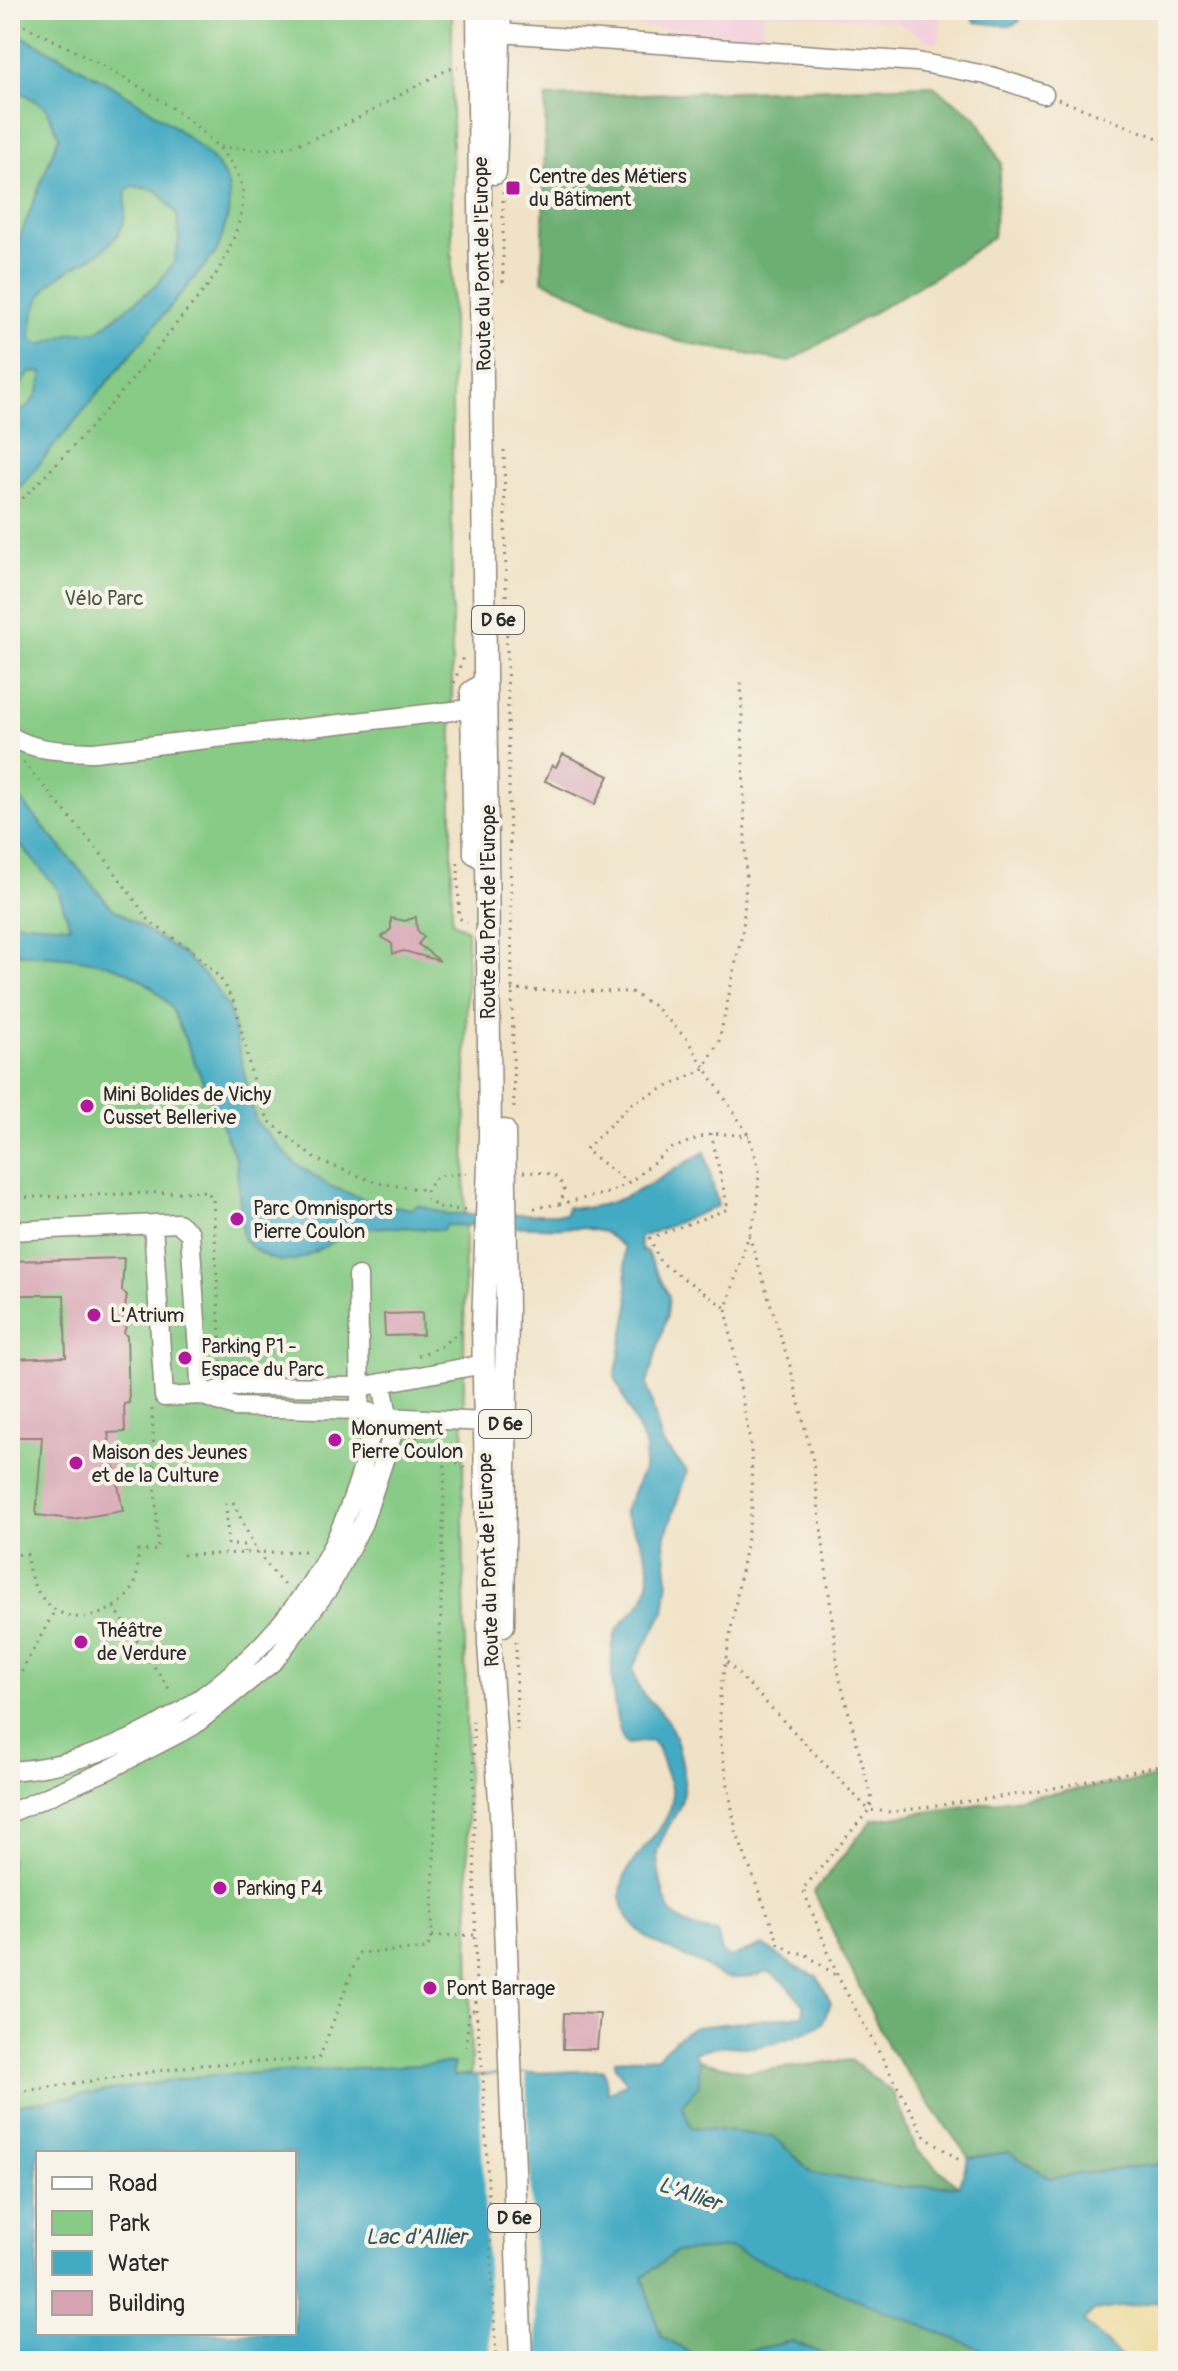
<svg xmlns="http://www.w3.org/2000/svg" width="1178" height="2371" font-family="Pangolin,sans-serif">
	<rect width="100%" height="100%" fill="#f7f3e8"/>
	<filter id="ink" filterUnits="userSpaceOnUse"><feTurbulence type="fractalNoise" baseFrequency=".0125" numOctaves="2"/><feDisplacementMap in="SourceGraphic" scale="16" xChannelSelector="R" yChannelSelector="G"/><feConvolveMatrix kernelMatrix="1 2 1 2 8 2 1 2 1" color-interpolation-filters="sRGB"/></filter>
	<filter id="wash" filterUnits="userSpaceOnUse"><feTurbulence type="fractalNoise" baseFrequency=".006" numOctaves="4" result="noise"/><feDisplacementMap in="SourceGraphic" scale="32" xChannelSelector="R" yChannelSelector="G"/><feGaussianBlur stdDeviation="1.8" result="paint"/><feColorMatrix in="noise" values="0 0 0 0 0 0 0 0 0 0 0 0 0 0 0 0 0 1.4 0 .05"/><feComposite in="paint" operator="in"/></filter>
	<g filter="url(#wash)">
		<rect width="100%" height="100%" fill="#f0e2c6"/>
		<path fill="#f4cfdd" d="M533,10h409l-3,32 -10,-1 -33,-20 -133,-9 -2,24 -229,-19z"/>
		<path fill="#87cb86" stroke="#597b58" stroke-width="2" d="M10,10h442v911l15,9 -4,578 8,566 -19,3 2,-13 -251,12 -193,30z"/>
		<path fill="#6daf73" stroke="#4c6d4f" stroke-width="2" d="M932,85l45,33 24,45 -8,74 -47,33 -157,92 -113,-21 -134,-61 4,-183z
			M1168,1776v387l-118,15 -41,-26 -40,6 -81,-111 -74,-155 58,-72z
			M699,2060l48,12 104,-12 42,33 23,56 42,37 -65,1 -81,-14 -38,-36 -83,-10 -9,-23 17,-19z
			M730,2248l261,105 -21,8h-131l-47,-20 -87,20 -44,-24 -18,-60 33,-25z"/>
		<path fill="#eeda9e" stroke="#8c8264" stroke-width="2" d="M1168,2300v61h-43l-42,-40 11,-10z"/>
		<path fill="#43aac3" stroke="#376a77" stroke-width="2" fill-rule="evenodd" d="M969,10h54l-4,12 -10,4 -34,-4z
			M10,30c47,24 205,106 218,155 5,23 -4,45 -11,66l-207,248v-80c20,-13 30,-21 33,-46l-12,-1 -21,25v-134l49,-127 -13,-28 -36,-23zM133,186l25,5 19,24 2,27 -5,20 -17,23 -60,46 -26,2 -30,12 -10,-6c2,-82 64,-61 91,-112 5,-9 3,-26 4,-37z
			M10,787l101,120 73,48 29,29 16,26 27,112 39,41 35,23 38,15 43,8 7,-4 29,9h119l1,-7c49,7 96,-33 138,-55l13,54 -79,32 3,14 4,-1 23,45 -2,20 -20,68 15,59 25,28 -23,70 4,40 -4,31 -31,55c7,35 14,26 32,50 9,13 14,30 17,46 9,43 -11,51 -24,86 -4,10 7,57 14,64 11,13 29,17 45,19l5,20 9,5 32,-12 34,23 20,8 14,27 -9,21c-15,9 -54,23 -72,23 -22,-1 -35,-3 -56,6l5,7v25l-17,20 9,22 84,10 37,36 81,14 65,-1 11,-28 40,-6 41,26 118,-15v137l-74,11 -11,10 42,40h-155l20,-8 -260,-105 -54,4 -33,25 18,60 44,24h-695v-255l193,-30 251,-13 -1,13 151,-6 4,23 19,-11 -12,-15v-7l42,-3 20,-19 18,-11 108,-12 1,-10 -19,-23 -16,-10c-16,4 -32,9 -48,4 -8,-3 -14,-10 -21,-13 -28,-11 -71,-26 -78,-62 -8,-43 54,-68 50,-108 -2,-14 -11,-32 -15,-46l-5,-6 -26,3c-13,-16 -19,-92 -10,-111 12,-26 33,-20 33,-64 0,-17 -17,-41 -25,-57l20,-44 2,-20 -31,-71 14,-71 -5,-59 -20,-15 -21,-4 -137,-3 -3,5c-25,-1 -58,-6 -82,0 -49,14 -69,57 -118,9l-7,-80 -64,-150c-39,-54 -101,-51 -162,-56v-31l60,4 -13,-38 -47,-55zM38,2153h256v180h-256z
			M792,2341l47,20h-134z"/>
		<path fill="#f0e2c6" d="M526,2074l12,287h-47l-12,-285z"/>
		<g id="blocks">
			<path fill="#d7a3b3" d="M563,754l46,22 -14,28 -50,-23 7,-16 4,2z
				M416,917l1,13 7,7 -6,7 22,17 -36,-10 -11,3 -1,-10 -10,-7 9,-8v-11l14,3z
				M124,1258l-2,33 5,4 -4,25 4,3 -3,10 3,3 2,67 -5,1 1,28 -17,1 15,78 -50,8 -37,-4 6,-78h-32v-78l56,-2 -2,-62h-54v-34z
				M422,1313l1,22 -38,1 -1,-22z
				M564,2013l36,1 -3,35h-34z"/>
		</g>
	</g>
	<g filter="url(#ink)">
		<use href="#blocks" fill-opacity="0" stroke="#8e8678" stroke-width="2"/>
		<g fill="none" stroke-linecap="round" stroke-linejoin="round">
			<defs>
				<path id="minor" d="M490,26l9,7 418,29 74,14 53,18
					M486,680l-16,11v18l3,145 15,10
					M10,736c26,16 54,15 84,16l376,-43
					M153,1224l11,173 37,-2 34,-9 125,1 124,-23 4,12
					M10,1231l168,-8 12,10 11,162
					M358,1276l2,123
					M201,1395l34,12 125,3 27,7 97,5 7,-12
					M10,1771c134,-9 265,-109 324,-228 11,-23 20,-48 28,-73 3,-12 5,-30 12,-41 3,-4 9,-9 13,-12
					M10,1813l98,-43 85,-44 81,-65 55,-73 34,-65 29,-87 -10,-52"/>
				<path id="major" d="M478,10l12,1127 -7,187 6,320 12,170 20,547
					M495,173l5,-163
					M503,1625l4,-316 -3,-178"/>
			</defs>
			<use href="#minor" stroke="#8e8678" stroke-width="21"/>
			<use href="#major" stroke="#8e8678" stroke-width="25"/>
			<path stroke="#8e8678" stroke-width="3" stroke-dasharray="2 6" stroke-linecap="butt" d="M10,18c63,33 203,95 230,162 10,23 -7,61 -17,82 -10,20 -29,40 -44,58 -51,68 -108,131 -169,191
				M1058,99l110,43
				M220,147c24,1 49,5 74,-2 54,-16 104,-51 155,-76l9,-1
				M503,282v-92
				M504,450l10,664
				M454,683l9,-26
				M23,762l84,99 43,61 44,30 26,26 16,28 19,84 14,31 46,38 62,24 49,7
				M458,863l1,55 8,5
				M511,990l120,2 23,14 32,32 63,98 10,34 -2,39 -31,99 25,140 1,61 -32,184v45l16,94 43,112 16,9h9l34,24
				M711,1133l17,76 -78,29 10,24 66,46
				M523,1172c21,1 35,-2 42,20l-6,12 -29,5
				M629,1183l-44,-33 47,-47 71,-33 16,-29 24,-112 3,-48 -5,-203
				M10,1198l196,-7 7,7 9,174
				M559,1204l49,-11 21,-10 39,-33 43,-17 38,3
				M465,1210l-26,-2 -12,-9 -1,-9 11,-14 32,-3
				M749,1235l41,131 23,95 26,215 33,124 -3,10 -66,79 35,88 87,160 37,25
				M418,1356l23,-10 22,-17
				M416,1437l50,32
				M233,1502l24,50 28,35
				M226,1503l2,42h16v7
				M10,1555l17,-1c1,45 39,80 83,55 9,-5 18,-12 23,-21 5,-11 5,-25 5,-37l20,-1 -6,-141
				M183,1555l124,-4
				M114,1607l58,86
				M516,1641l1,89
				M727,1662l142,148 23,2 143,-20 133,-28
				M10,1693l45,-83
				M473,1721l3,289 7,65 13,286
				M432,1936l42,-1
				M466,2047l3,-37h7
				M10,2093l188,-28 121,-6 40,-106 68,-4 5,-13 13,-481"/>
			<use href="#minor" stroke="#fff" stroke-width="18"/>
			<use href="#major" stroke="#fff" stroke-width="22"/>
		</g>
	</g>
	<g fill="#b5179e" stroke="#f7f3e8" stroke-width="3">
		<rect x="505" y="180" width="16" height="16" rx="4"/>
		<circle cx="87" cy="1106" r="8"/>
		<circle cx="237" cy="1219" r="8"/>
		<circle cx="94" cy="1315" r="8"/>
		<circle cx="185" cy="1358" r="8"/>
		<circle cx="335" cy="1440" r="8"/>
		<circle cx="76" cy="1463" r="8"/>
		<circle cx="81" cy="1642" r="8"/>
		<circle cx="220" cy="1888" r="8"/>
		<circle cx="430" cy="1988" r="8"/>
	</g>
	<g text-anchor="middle" stroke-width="8" stroke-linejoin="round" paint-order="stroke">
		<g fill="#f7f3e8" stroke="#686764" stroke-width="2">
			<rect x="472" y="606" width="52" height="28" rx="6"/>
			<rect x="479" y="1410" width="52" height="28" rx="6"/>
			<rect x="488" y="2204" width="52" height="28" rx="6"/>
		</g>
		<g font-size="18" font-weight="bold" fill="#2b2b2b">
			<text x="498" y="626">D 6e</text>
			<text x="505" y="1430">D 6e</text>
			<text x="514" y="2224">D 6e</text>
		</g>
		<g font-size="20" fill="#2b2b2b" stroke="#f7f3e8" text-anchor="start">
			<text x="529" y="183">Centre des Métiers<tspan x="529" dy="23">du Bâtiment</tspan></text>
			<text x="103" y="1101">Mini Bolides de Vichy<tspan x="103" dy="23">Cusset Bellerive</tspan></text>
			<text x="253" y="1215">Parc Omnisports<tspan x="253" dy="23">Pierre Coulon</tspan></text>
			<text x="110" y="1322">L'Atrium</text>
			<text x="201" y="1353">Parking P1 -<tspan x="201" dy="23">Espace du Parc</tspan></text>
			<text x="351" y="1435">Monument<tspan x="351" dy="23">Pierre Coulon</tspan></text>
			<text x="92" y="1459">Maison des Jeunes<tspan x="92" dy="23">et de la Culture</tspan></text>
			<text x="97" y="1637">Théâtre<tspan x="97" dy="23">de Verdure</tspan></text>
			<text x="236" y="1895">Parking P4</text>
			<text x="446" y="1995">Pont Barrage</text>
		</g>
		<g font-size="20" fill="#2b2b2b" stroke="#f7f3e8">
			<text transform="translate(482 264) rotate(-91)" y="7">Route du Pont de l'Europe</text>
			<text transform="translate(488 912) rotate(-90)" y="7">Route du Pont de l'Europe</text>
			<text transform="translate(488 1560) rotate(-92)" y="7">Route du Pont de l'Europe</text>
		</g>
		<g font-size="20" fill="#475b46" stroke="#f7f3e8">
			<text x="104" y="605">Vélo Parc</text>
		</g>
		<g font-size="22" font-style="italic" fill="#335760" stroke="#f7f3e8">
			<text transform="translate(690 2193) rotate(19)" y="8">L'Allier</text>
			<text x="416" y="2244">Lac d'Allier</text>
		</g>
	</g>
	<rect width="1178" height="2371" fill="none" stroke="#f7f3e8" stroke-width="40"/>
	<rect x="36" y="2151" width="260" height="184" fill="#f7f3e8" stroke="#a5a39c" stroke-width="2"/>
	<rect x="52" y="2177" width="40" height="12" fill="#ffffff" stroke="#a5a39c" stroke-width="2"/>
	<text x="108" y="2191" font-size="24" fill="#2b2b2b">Road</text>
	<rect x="52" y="2211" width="40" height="24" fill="#87cb86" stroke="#a5a39c" stroke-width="2"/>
	<text x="108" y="2231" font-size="24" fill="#2b2b2b">Park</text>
	<rect x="52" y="2251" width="40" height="24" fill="#43aac3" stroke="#a5a39c" stroke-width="2"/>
	<text x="108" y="2271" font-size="24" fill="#2b2b2b">Water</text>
	<rect x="52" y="2291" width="40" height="24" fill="#d7a3b3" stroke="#a5a39c" stroke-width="2"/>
	<text x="108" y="2311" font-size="24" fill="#2b2b2b">Building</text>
</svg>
